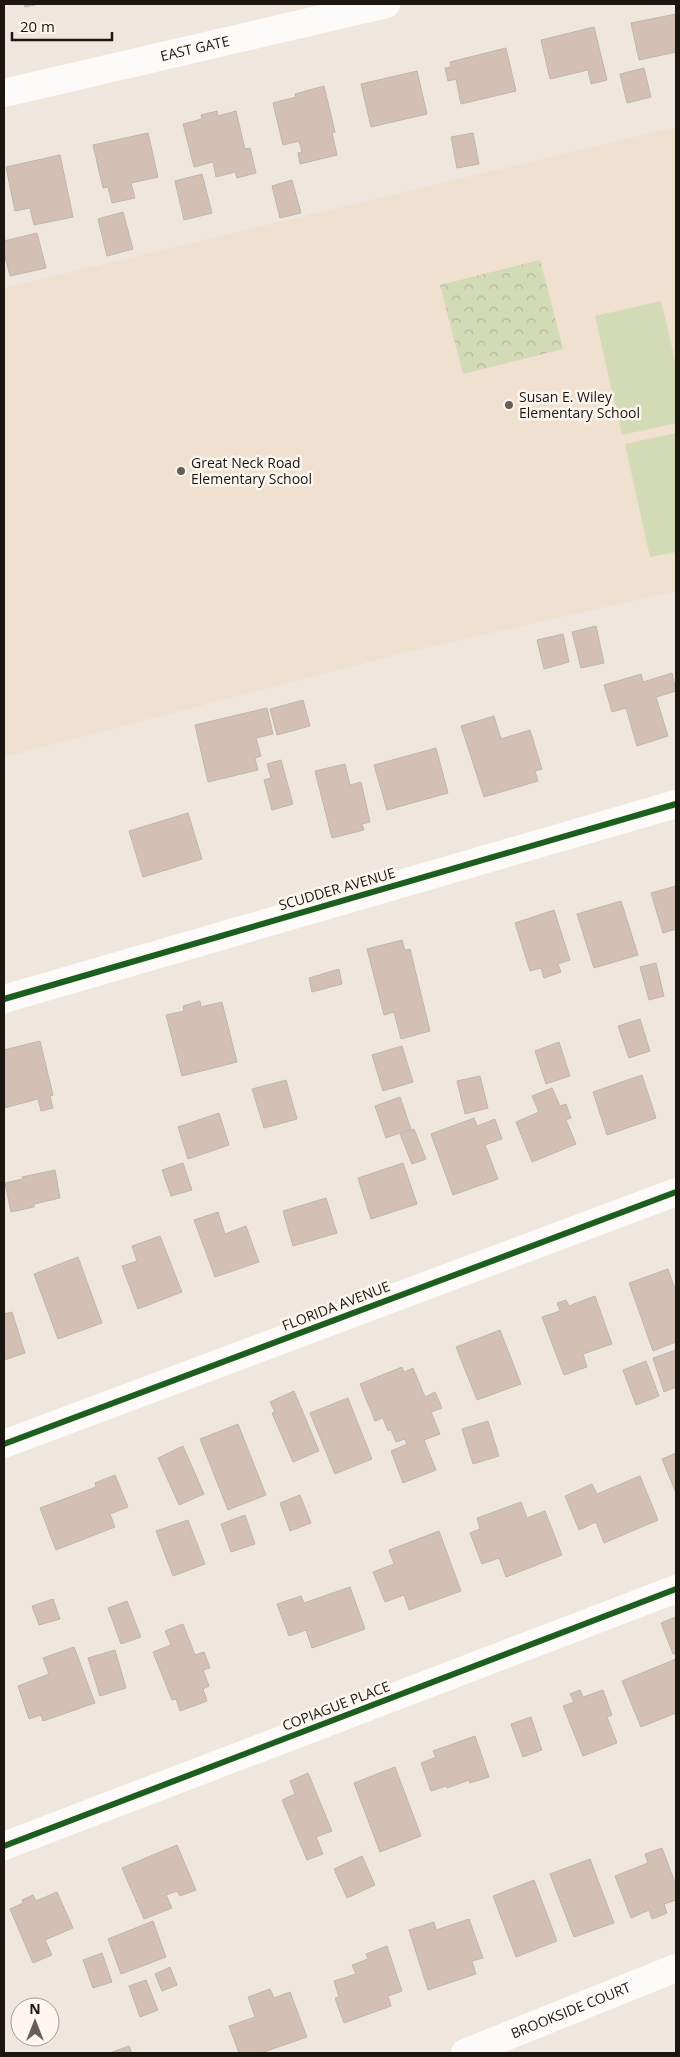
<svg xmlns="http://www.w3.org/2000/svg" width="680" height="2057" font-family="'Open Sans',sans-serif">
	<defs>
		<pattern id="park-crowns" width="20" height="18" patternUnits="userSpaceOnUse" patternTransform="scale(1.25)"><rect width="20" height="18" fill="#d2dab6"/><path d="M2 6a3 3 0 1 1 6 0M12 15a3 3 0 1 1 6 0" fill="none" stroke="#b4ba9b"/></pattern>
	</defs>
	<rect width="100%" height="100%" fill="#efe7de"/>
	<path fill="#efe0cf" d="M676,127v464l-273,62 -399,104v-469z"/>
	<path fill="#d2dab6" d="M661,301l15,64v58l-54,12 -27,-119z
		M676,433v119l-26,5 -25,-113z"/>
	<path fill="url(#park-crowns)" d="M540,260l23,89 -100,25 -23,-89z"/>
	<path fill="#d4c0b3" stroke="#bdb6b0" d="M24,4h15l-14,3z
		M676,14v38l-37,8 -8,-37z
		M594,27l13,53 -16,4 -3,-14 -38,9 -9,-39z
		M506,48l10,43 -55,13 -5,-25 -8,2 -3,-13 6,-1 -1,-5z
		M644,68l7,29 -24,6 -7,-29z
		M417,71l10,43 -56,13 -10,-43z
		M324,86l11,46 -3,1 5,22 -37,9 -2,-11 4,-1 -3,-11 -16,4 -10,-42 23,-6 -1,-3z
		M217,111l1,5 18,-5 9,38 5,-1 6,25 -19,5 -2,-6 -19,5 -3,-15 -19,5 -11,-43 19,-5 -1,-4z
		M148,133l10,44 -27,6 4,15 -23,5 -4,-16 -5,1 -10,-43z
		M473,133l6,31 -22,4 -6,-31z
		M60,155l13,62 -39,8 -4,-17 -15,3 -9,-44z
		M202,174l10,39 -28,7 -9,-39z
		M292,180l9,33 -21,5 -8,-32z
		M123,212l10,37 -26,7 -9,-37z
		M37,233l9,35 -36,8 -6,-23v-12z
		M596,626l8,37 -23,5 -9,-36z
		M563,634l6,28 -25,7 -7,-29z
		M672,673l4,18 -20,6 12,39 -31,10 -11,-38 -14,4 -8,-27 37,-11 2,8z
		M303,700l7,26 -33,9 -7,-26z
		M267,708l6,26 -17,4 5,18 -6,2 3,12 -50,12 -13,-57z
		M494,716l7,23 29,-9 12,39 -7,2 3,10 -54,16 -23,-71z
		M436,748l12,45 -61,17 -13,-45z
		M281,760l12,44 -21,6 -8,-30 7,-2 -4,-14z
		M345,764l5,21 11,-3 9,40 -8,2 2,6 -32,8 -17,-67z
		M188,813l14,46 -59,18 -14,-46z
		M676,886v43l-13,4 -12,-40z
		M621,901l17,54 -44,13 -17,-54z
		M554,910l16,50 -12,4 3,8 -17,6 -3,-10 -11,3 -15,-48z
		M402,940l3,10 5,-1 20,82 -29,8 -7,-27 -10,3 -17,-66z
		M656,963l8,33 -15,4 -9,-33z
		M339,969l3,15 -30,8 -3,-14z
		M200,1001l1,6 21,-5 15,60 -55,14 -16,-61 18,-4 -1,-5z
		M640,1019l10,32 -21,7 -11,-32z
		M40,1041l13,54 -3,1 3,12 -12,3 -3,-12 -34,9v-58z
		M559,1042l11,34 -24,8 -11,-33z
		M402,1046l11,36 -30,9 -11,-36z
		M642,1075l14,43 -49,17 -14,-43z
		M480,1076l8,32 -23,6 -8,-33z
		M286,1080l11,39 -33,9 -12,-39z
		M552,1088l8,18 6,-2 5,14 -5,2 10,24 -44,18 -16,-40 23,-10 -7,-16z
		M400,1097l11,32 -25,9 -11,-32z
		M219,1113l10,32 -41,14 -10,-32z
		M474,1118l3,8 18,-7 7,20 -17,6 13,34 -45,16 -22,-61z
		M414,1129l12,30 -14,5 -12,-30z
		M183,1163l9,27 -21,6 -9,-26z
		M403,1163l14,41 -46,15 -13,-41z
		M55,1170l5,28 -26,6v3l-23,5 -6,-29 18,-4 -1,-2z
		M326,1198l11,35 -44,13 -10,-35z
		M218,1212l7,22 21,-8 13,36 -44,15 -21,-57z
		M160,1236l22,56 -44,17 -16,-43 15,-5 -5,-15z
		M78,1257l24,66 -44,16 -24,-65z
		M668,1269l8,23v50l-23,9 -24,-68z
		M595,1296l17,48 -29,10 4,13 -23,8 -22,-58 18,-6 -3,-8 9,-3 3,6z
		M12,1312l13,41 -21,7v-46z
		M500,1330l21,54 -44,16 -21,-53z
		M676,1350v37l-12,5 -11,-34z
		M646,1361l13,35 -23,9 -13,-35z
		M402,1367l2,5 9,-4 12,29 10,-5 7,16 -11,4 9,22 -16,6 12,30 -33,13 -12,-32 16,-7 -2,-5 -9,3 -5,-12 -3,1 -5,-13 -8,3 -15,-37z
		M294,1391l25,60 -26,11 -21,-49 3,-1 -5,-10z
		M348,1398l24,61 -37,15 -25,-61z
		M488,1421l11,35 -26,8 -11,-35z
		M238,1424l28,71 -38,15 -28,-71z
		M183,1446l21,48 -25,11 -21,-47z
		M676,1453v40l-14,-34z
		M115,1475l13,32 -18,7 5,13 -59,23 -16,-42 56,-21 -1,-4z
		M640,1476l18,44 -54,23 -8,-21 -17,8 -14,-34 27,-12 5,10z
		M300,1495l11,28 -21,8 -10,-28z
		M521,1502l6,16 18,-7 17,44 -56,22 -7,-19 -17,6 -12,-31 10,-4 -3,-11z
		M245,1515l10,29 -24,8 -10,-28z
		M188,1520l17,44 -32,12 -17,-45z
		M439,1531l22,60 -52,19 -5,-15 -19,7 -12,-30 21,-8 -5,-14z
		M350,1587l15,42 -53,19 -6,-18 -17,6 -12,-32 24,-8 3,7z
		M53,1599l7,20 -21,6 -7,-19z
		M127,1601l14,36 -20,7 -13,-36z
		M676,1617v36l-3,1 -12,-31z
		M183,1624l12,31 9,-3 6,16 -7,2 6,16 -6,3 4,12 -27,10 -4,-12 -4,1 -19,-48 18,-7 -6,-14z
		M74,1647l21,56 -52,18 -2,-6 -12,4 -11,-33 31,-12 -6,-16z
		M115,1650l11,38 -26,8 -12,-38z
		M676,1659v54l-35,14 -19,-46z
		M580,1690l3,7 20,-7 9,25 -5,2 10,26 -34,13 -20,-50 11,-4 -4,-8z
		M531,1717l11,33 -19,7 -12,-33z
		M475,1736l14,41 -19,6 -1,-3 -22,8 -1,-2 -15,5 -10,-28 15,-6 -3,-6z
		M395,1767l26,69 -41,16 -26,-69z
		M308,1773l24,58 -16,6 7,17 -16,6 -25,-60 13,-6 -5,-13z
		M177,1845l19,45 -16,6 -3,-5 -11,4 6,13 -28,11 -22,-51z
		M662,1848l14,37v15l-12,4 3,9 -15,6 -3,-9 -18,8 -16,-42 33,-13 -3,-9z
		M362,1856l13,29 -28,13 -13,-29z
		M590,1859l24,64 -40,14 -24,-63z
		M534,1880l23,61 -41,16 -23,-61z
		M57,1892l16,36 -28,12 7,15 -19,8 -23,-54 13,-6 -1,-3 11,-5 3,6z
		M469,1919l14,39 -11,3 4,13 -48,16 -19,-60 25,-8 2,8z
		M153,1921l13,36 -45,17 -13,-35z
		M387,1946l15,45 -14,5 3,10 -47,17 -9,-25 4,-1 -5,-16 22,-7 -4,-9 16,-6 -2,-5z
		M102,1953l10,29 -19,6 -10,-28z
		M170,1967l7,18 -15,6 -7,-17z
		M146,1980l12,30 -18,7 -11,-31z
		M270,1989l4,9 16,-6 17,45 -46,16h-22l-10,-27 26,-9 -7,-20z
		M129,2046l3,7h-22z"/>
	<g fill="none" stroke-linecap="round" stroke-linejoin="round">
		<g stroke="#fdfbfa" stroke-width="28">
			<path id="s1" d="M4,93l382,-89"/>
			<path d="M4,999l672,-195"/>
			<path d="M4,1444l672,-252"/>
			<path d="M4,1846l672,-257"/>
			<path id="s2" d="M465,2053l211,-85"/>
		</g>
		<defs>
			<path id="cycleway" d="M4,999l672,-195
				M4,1444l672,-252
				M4,1846l672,-257"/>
		</defs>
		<use href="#cycleway" stroke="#fcf6ef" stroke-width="9"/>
		<use href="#cycleway" stroke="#1b5e20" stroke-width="6"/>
	</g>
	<g fill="#655f58" stroke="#fcf6ef" stroke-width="2">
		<circle cx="509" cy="405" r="5"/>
		<circle cx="181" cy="471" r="5"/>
	</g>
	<g text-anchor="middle" stroke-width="5" stroke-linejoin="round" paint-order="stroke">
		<g font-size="14" fill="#1b1610" stroke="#fcf6ef">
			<text dy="5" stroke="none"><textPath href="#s1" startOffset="196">EAST GATE</textPath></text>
			<text transform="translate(337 889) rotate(-16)" y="5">SCUDDER AVENUE</text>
			<text transform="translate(336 1306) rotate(-21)" y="5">FLORIDA AVENUE</text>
			<text transform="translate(336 1706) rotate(-21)" y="5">COPIAGUE PLACE</text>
			<text dy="5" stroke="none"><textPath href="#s2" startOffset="114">BROOKSIDE COURT</textPath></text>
		</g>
		<g font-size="14" fill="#1b1610" stroke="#fcf6ef" text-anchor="start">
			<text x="519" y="402">Susan E. Wiley<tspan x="519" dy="16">Elementary School</tspan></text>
			<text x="191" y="468">Great Neck Road<tspan x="191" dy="16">Elementary School</tspan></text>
		</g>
	</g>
	<rect width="680" height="2057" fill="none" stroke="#1b1610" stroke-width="10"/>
	<g transform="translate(35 2022)"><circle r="24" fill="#fcf6ef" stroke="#a29c96"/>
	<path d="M0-4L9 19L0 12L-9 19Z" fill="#655f58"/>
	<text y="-8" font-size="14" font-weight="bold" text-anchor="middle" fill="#1b1610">N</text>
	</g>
	<path d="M12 32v8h100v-8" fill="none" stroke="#1b1610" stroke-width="2.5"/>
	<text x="20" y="32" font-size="15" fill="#1b1610" stroke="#fcf6ef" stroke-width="4" paint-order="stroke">20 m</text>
</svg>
